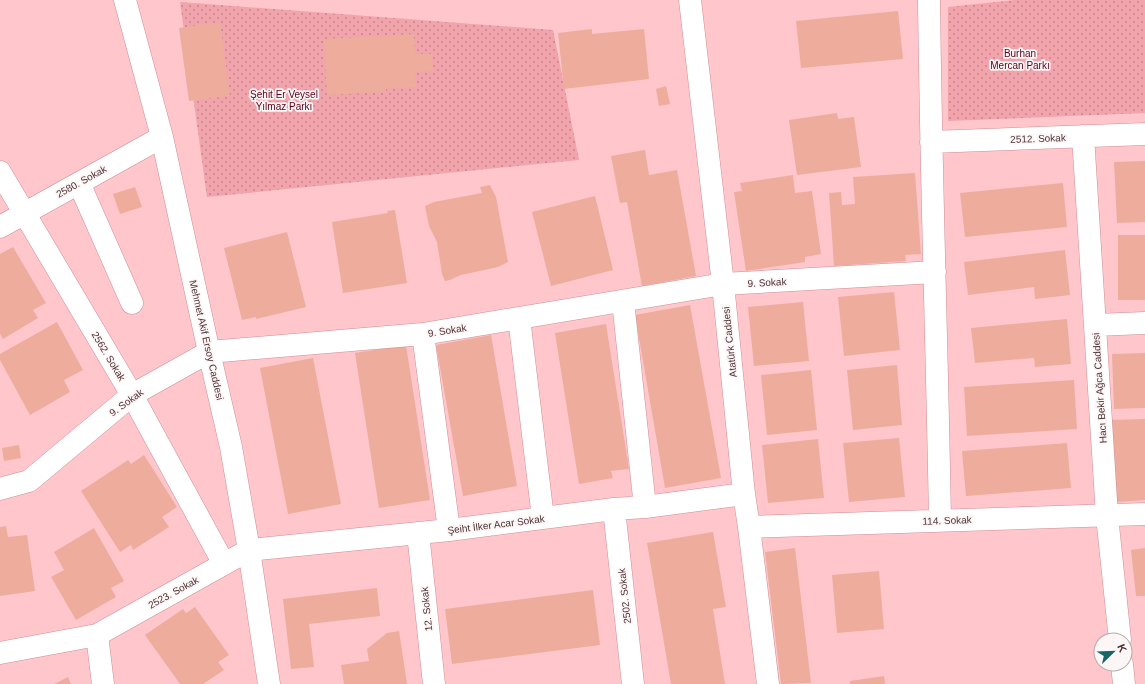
<svg xmlns="http://www.w3.org/2000/svg" width="1145" height="684" font-family="Helvetica,sans-serif">
	<defs>
		<pattern id="grass-dots" width="8" height="8" patternUnits="userSpaceOnUse"><rect width="8" height="8" fill="#f1a4ab"/><path d="M2 2h.1M6 6h.1" fill="none" stroke="#c5868c" stroke-width="1.8" stroke-linecap="round"/></pattern>
	</defs>
	<rect width="100%" height="100%" fill="#ffc6cb"/>
	<path fill="url(#grass-dots)" d="M1015,0h130v113l-197,8v-114z
		M180,2l373,28 26,130 -372,37z"/>
	<path fill="#eeac9d" d="M898,11l5,48 -102,9 -5,-47z
		M220,22l10,74 -41,5 -10,-73z
		M592,29v5l52,-5 5,50 -85,10 -6,-56z
		M414,34l1,20h17l1,17 -18,1 1,15 -30,2v3l-59,3 -3,-56z
		M666,86l4,18 -11,2 -3,-17z
		M837,113l1,6 16,-2 7,50 -64,8 -8,-55z
		M645,150l4,25 28,-5 19,106 -54,10 -15,-84 -7,1 -9,-47z
		M1145,161v61l-28,1 -3,-61z
		M915,173l6,81 -16,1 1,6 -72,5 -5,-73 12,-1 1,13 13,-1 -2,-27z
		M793,175l2,18 17,-2 9,63 -16,3v5l-59,9 -12,-79 8,-1 -2,-8z
		M1063,183l4,44 -102,10 -5,-44z
		M490,185l6,12 12,65 -10,5 -37,8 -11,5 -5,1 -3,-7 -5,-32 -8,-16 -4,-20 9,-4 48,-9 -2,-6z
		M135,187l7,20 -22,7 -7,-20z
		M595,196l18,74 -62,16 -19,-74z
		M395,210l12,73 -64,10 -11,-71 56,-9 -1,-2z
		M287,232l19,75 -50,12v-2l-14,3 -18,-72z
		M1118,235h27v65h-27z
		M13,247l33,56 -13,7 5,8 -35,21 -3,-5v-80z
		M1065,250l5,45 -35,4 -1,-12 -66,8 -4,-33z
		M894,292l6,58 -56,6 -6,-59z
		M803,302l6,59 -55,5 -6,-59z
		M690,305l31,173 -56,10 -30,-173z
		M1067,319l4,45 -36,3 -1,-9 -59,5 -4,-35z
		M57,322l26,48 -19,10 6,12 -40,23 -30,-55v-6z
		M606,324l23,145 -18,2 2,7 -34,6 -24,-151z
		M491,335l26,151 -54,10 -27,-151z
		M406,345l24,155 -51,8 -24,-155z
		M1145,353v55l-31,1 -2,-55z
		M313,358l28,146 -53,10 -28,-146z
		M897,365l5,60 -49,5 -6,-60z
		M811,370l6,60 -50,5 -6,-60z
		M1074,380l3,49 -110,7 -3,-49z
		M1145,419v81l-29,2 -7,-82z
		M899,438l6,59 -56,5 -6,-59z
		M818,439l6,59 -56,5 -6,-58z
		M1067,443l4,45 -105,8 -4,-45z
		M19,445l2,13 -17,3 -2,-13z
		M144,455l33,52 -15,10 7,10 -36,23 -2,-5 -11,7 -39,-61 47,-31 3,4z
		M6,526l2,11 19,-2 8,56 -35,5v-69z
		M94,528l30,53 -13,7 5,9 -40,23 -25,-43 13,-7 -10,-18z
		M713,532l13,75 -13,2 12,75h-54l-24,-141z
		M795,548l16,135 -30,1 -16,-132z
		M1145,548v48h-9l-5,-46z
		M879,571l5,58 -47,4 -5,-58z
		M377,588l3,28 -71,8 5,43 -23,2 -8,-70z
		M593,590l7,55 -148,19 -7,-55z
		M195,607l34,48 -11,7 6,8 -21,14h-23l-35,-49 38,-26 3,4z
		M399,631l8,53h-63l-3,-19 28,-4 -2,-12 20,-16z
		M884,676l1,8h-35v-3z
		M68,677l3,7h-17z"/>
	<g fill="none" stroke-linecap="round" stroke-linejoin="round">
		<defs>
			<path id="minor" d="M125,0l37,137 47,215 22,95 18,103 20,134
				M690,0l33,284 21,210 5,33 19,157
				M929,0c2,174 8,347 11,520
				M1083,136l24,380 13,124
				M931,142l214,-8
				M0,172l132,223 92,169
				M79,183l53,120
				M0,227l162,-90
				M623,301l22,206
				M519,318l24,200
				M1095,325l50,-2
				M423,334l26,196
				M0,489l29,-8 103,-86 77,-43 214,-18 300,-50 212,-12
				M614,509l19,175
				M749,527l396,-13
				M418,533l16,151
				M97,635l6,49
				M0,653l97,-18 152,-85 200,-20 165,-21 31,-2 99,-13
				M1122,664l2,20"/>
		</defs>
		<use href="#minor" stroke="#cf8d94" stroke-width="23"/>
		<use href="#minor" stroke="#fff" stroke-width="22"/>
	</g>
	<g text-anchor="middle" stroke-width="3.5" stroke-linejoin="round" paint-order="stroke">
		<g font-size="10" fill="#57001a" stroke="#fdf6f6">
			<text x="1020" y="57">Burhan<tspan x="1020" dy="12">Mercan Parkı</tspan></text>
			<text x="284" y="98">Şehit Er Veysel<tspan x="284" dy="12">Yılmaz Parkı</tspan></text>
		</g>
		<g font-size="10" fill="#4d3134" stroke="#fdf6f6">
			<text transform="translate(1038 138) rotate(-2)" y="4">2512. Sokak</text>
			<text transform="translate(81 181) rotate(-29)" y="4">2580. Sokak</text>
			<text transform="translate(767 282) rotate(-3)" y="4">9. Sokak</text>
			<text transform="translate(447 330) rotate(-9)" y="4">9. Sokak</text>
			<text transform="translate(207 340) rotate(77)" y="4">Mehmet Akif Ersoy Caddesi</text>
			<text transform="translate(729 342) rotate(-96)" y="4">Atatürk Caddesi</text>
			<text transform="translate(109 356) rotate(59)" y="4">2562. Sokak</text>
			<text transform="translate(1099 388) rotate(-94)" y="4">Hacı Bekir Ağca Caddesi</text>
			<text transform="translate(126 402) rotate(-36)" y="4">9. Sokak</text>
			<text transform="translate(947 520) rotate(-2)" y="4">114. Sokak</text>
			<text transform="translate(496 524) rotate(-7)" y="4">Şeiht İlker Acar Sokak</text>
			<text transform="translate(173 592) rotate(-29)" y="4">2523. Sokak</text>
			<text transform="translate(624 596) rotate(-96)" y="4">2502. Sokak</text>
			<text transform="translate(426 609) rotate(-96)" y="4">12. Sokak</text>
		</g>
	</g>
	<g transform="translate(1113 652) rotate(67)"><circle r="19" fill="#fdf6f6" stroke="#b7a7a8"/>
	<path d="M0-3L7 15L0 10L-7 15Z" fill="#176564"/>
	<text y="-6" font-size="11" font-weight="bold" text-anchor="middle" fill="#4d3134">K</text>
	</g>
</svg>
